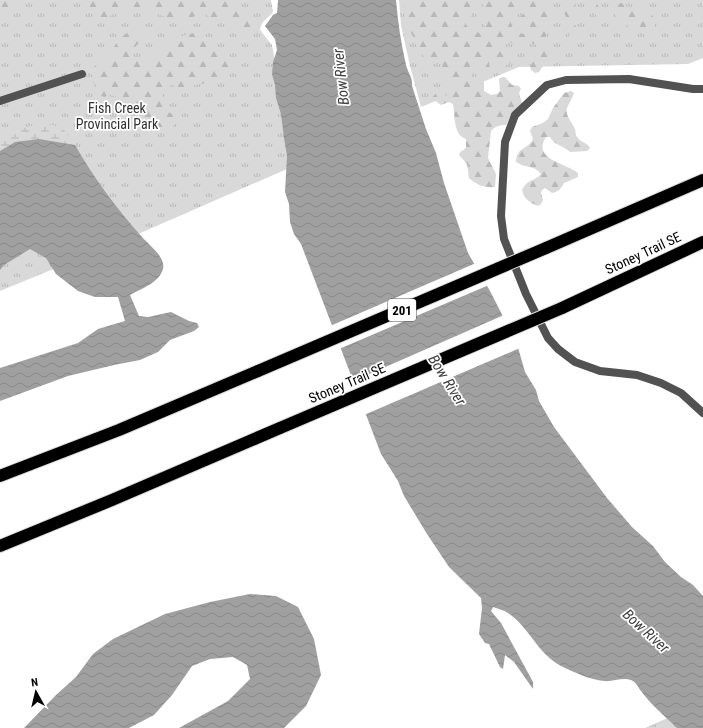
<svg xmlns="http://www.w3.org/2000/svg" width="703" height="728" font-family="'Roboto Condensed',sans-serif">
	<defs>
		<pattern id="grass-tufts" width="24" height="20" patternUnits="userSpaceOnUse"><rect width="24" height="20" fill="#d9d9d9"/><path d="M3 7l-1-3M5 7V3M7 7l1-3M15 17l-1-3M17 17v-4M19 17l1-3" fill="none" stroke="#b8b8b8"/></pattern>
		<pattern id="forest-firs" width="22" height="20" patternUnits="userSpaceOnUse"><rect width="22" height="20" fill="#d9d9d9"/><path d="M5 1l3.5 6h-7zM16 11l3.5 6h-7z" fill="#b8b8b8"/></pattern>
		<pattern id="wetland-marsh" width="20" height="14" patternUnits="userSpaceOnUse"><rect width="20" height="14" fill="#d9d9d9"/><path d="M1 5h8M5 5V1M11 12h8M15 12V8" fill="none" stroke="#b8b8b8"/></pattern>
		<pattern id="water-waves" width="16" height="10" patternUnits="userSpaceOnUse"><rect width="16" height="10" fill="#a0a0a0"/><path d="M0 5q4-4 8 0t8 0" fill="none" stroke="#888"/></pattern>
	</defs>
	<rect width="100%" height="100%" fill="#fff"/>
	<path fill="url(#grass-tufts)" d="M0,0h271l2,12c-5,7 -12,8 -13,18l12,15 15,84v40l-158,69 -129,53z
		M399,0h304v58l-15,6 -169,3 -98,40 -11,-41 -9,-41z
		M672,716l9,12h-36z"/>
	<path fill="url(#forest-firs)" d="M0,0h17l-17,14z
		M79,0h147l26,20 2,7 -3,3c-8,-1 -14,-6 -21,-8 -11,-2 -15,-1 -25,-8 -10,1 -17,6 -27,5 -15,-1 -29,-10 -45,-10 -4,0 -9,0 -12,1 -8,3 -12,9 -21,7 -9,-2 -16,-9 -21,-17z
		M403,0h71v8l-4,11 -4,2v4l3,3c9,1 8,9 19,4l-1,-3 -6,-9 3,-7 -2,-13h34c3,10 -5,14 -5,22 0,2 1,4 1,6l9,6 8,-1 -2,-7 -6,-5v-4l6,-9 1,-8h18v4l4,5v18l-5,10v4l4,6 -1,11 -9,14 -4,1 -4,-3 -1,-3c5,-7 6,-13 7,-21 -7,-7 -10,1 -18,0 -5,-1 -10,-5 -15,-7 -4,-1 -8,-1 -12,-2 0,8 4,12 12,14l7,12 -8,3 -4,-2 -8,-9 -3,2 2,11 -2,3h-13l-3,3 -1,4 4,1 6,-2 3,3v11l7,4 6,-1 3,-3 -1,-12 3,-2h3l7,8 7,1 2,3c-4,6 0,8 1,14l-11,12 -5,10c-6,0 -11,1 -15,6l-3,27 8,16 -1,13c-11,1 -18,-2 -26,-9l-2,-14 -8,-9 2,-4 3,-1 2,-3v-8c-13,-4 -11,-24 -13,-35l-4,-2 -8,3 -7,-5 -1,-3 2,-3 11,2c9,-8 1,-14 -3,-21 -2,-4 0,-9 -1,-14l-16,-3 -6,-5 -6,-15 -8,-14z
		M563,0h13l-2,19 2,10 -4,15 1,7 -3,1 -3,-4c1,-7 3,-13 3,-20 -1,-10 -11,-18 -7,-28z
		M589,0h7l5,14 -2,4c-6,-5 -8,-11 -10,-18z
		M622,3l8,6 21,5 4,6v8c-4,3 -10,4 -15,3 -10,-2 -28,-13 -28,-24l3,-3z
		M131,31h4l7,4 1,4 -12,12 2,8c27,5 31,-19 53,-24 2,-1 6,-2 9,-2 4,1 8,3 12,4 2,4 3,9 6,12 4,5 17,10 19,15 1,4 -1,6 -3,9 -8,14 -21,8 -34,12 -4,2 -6,6 -11,6 -4,-1 -8,-3 -11,-6l-8,1c-5,6 0,12 -3,18l2,4 9,7 1,9 -2,4 -8,3 -13,-5 -18,-13 -6,-6 -8,-3 -2,-7 -9,-3 -3,3 -4,-1c-5,-6 -14,-24 -6,-30 3,-3 8,-3 12,-6 4,-10 13,-25 24,-29z
		M571,91l3,2c-2,6 -5,10 -7,15 -2,8 5,14 8,21 1,3 0,6 3,9 3,5 9,4 12,10l-3,3 -17,1c-6,-6 -16,-7 -20,-15h-4c-14,21 17,26 29,34l3,2v4l-14,6c-3,6 -6,9 -12,10l-7,-5 -3,2 -1,3 2,7 -2,4 -3,2c-10,-4 -13,-7 -16,-16 7,-13 13,-8 19,-16 -6,-9 -17,-6 -25,-12 0,-15 13,-13 17,-23l-3,-8 2,-4 11,-4 5,-4 5,-11 11,-15z"/>
	<path fill="url(#wetland-marsh)" d="M54,125l10,5 11,15 -36,-6 -24,3 -15,9v-14l30,-11z"/>
	<path fill="url(#water-waves)" d="M278,0h118c2,22 5,44 10,65 2,8 7,13 6,21l14,43 10,24 8,30 24,70 22,38 27,53 8,28 11,18 3,11 15,26 53,71 25,29 21,19 12,16 16,15 12,8 10,11v132h-26c-12,-12 -26,-23 -36,-37 -3,-4 -5,-9 -10,-11 -9,-3 -18,2 -27,1 -13,-1 -31,-9 -43,-15 -23,-12 -32,-39 -53,-53 -4,-3 -10,-4 -15,-6l-2,4 10,12 32,59v7l-19,-27 -9,-7 -2,14 -3,-2 -11,-23 -4,-1 -6,-9 3,-26 -1,-10 -32,-31 -22,-33 -23,-38 -6,-15 -17,-27 -80,-210 -7,-10 -4,-12 -1,-18 -4,-12 2,-36 -3,-18 -3,-24 -5,-16 -1,-13 -3,-11 1,-12 4,-12 -2,-11 -10,-13 8,-11 4,-2z
		M39,139l36,6c19,33 41,63 67,92 7,8 24,20 21,32 -4,14 -21,19 -33,26l9,21 9,1 23,-5 18,9 8,2 2,4 -5,4 -24,9 -12,12 -18,8 -26,5 -46,11 -68,25v-33l78,-25 20,-14 27,-8 -7,-24h-23l-17,-6 -22,-17 -10,-16 -16,-9 -26,16 -4,5v-119l15,-9z
		M250,594l26,2 22,11 16,32 7,36 -15,31 -22,22h-105l49,-27 22,-22 -3,-14 -14,-8 -23,2 -18,7 -20,29 -18,20 -25,13h-105l32,-33 20,-18 17,-23 20,-15 52,-25 45,-12z"/>
	<path fill="#fff" d="M476,263l13,22 -150,64 -9,-23z
		M504,315l16,33 -156,67 -13,-33z"/>
	<g fill="none" stroke-linecap="round" stroke-linejoin="round">
		<defs>
			<path id="motorway" d="M546,248l157,-68
				M562,308l141,-66
				M0,476l119,-46 139,-59
				M0,546l112,-46 168,-72"/>
		</defs>
		<use href="#motorway" stroke="#dbdbdb" stroke-width="14"/>
		<path stroke="#525252" stroke-width="8" d="M703,89h-10l-64,-10 -63,1 -19,5 -32,30 -10,27 -4,74 3,23 22,55 22,44 10,11 17,13 25,9 37,4 24,8 20,10 22,20
			M0,101l82,-27"/>
		<use href="#motorway" stroke="#000" stroke-width="12"/>
		<defs>
			<path id="motorway-bridge" d="M258,371l288,-123
				M280,428l282,-120"/>
		</defs>
		<use href="#motorway-bridge" stroke="#dbdbdb" stroke-width="14" stroke-linecap="butt"/>
		<use href="#motorway-bridge" stroke="#000" stroke-width="12"/>
	</g>
	<g text-anchor="middle" stroke-width="3.5" stroke-linejoin="round" paint-order="stroke">
		<rect fill="#fff" stroke="#4c4c4c" stroke-width="1" x="388" y="299" width="28" height="22" rx="3"/>
		<g font-size="13" font-weight="bold" fill="#000">
			<text x="402" y="315">201</text>
		</g>
		<g font-size="14" fill="#303030" stroke="#fff">
			<text x="117" y="113">Fish Creek<tspan x="117" dy="16">Provincial Park</tspan></text>
		</g>
		<g font-size="14" fill="#000" stroke="#fff">
			<text transform="translate(643 253) rotate(-25)" y="5">Stoney Trail SE</text>
			<text transform="translate(347 383) rotate(-23)" y="5">Stoney Trail SE</text>
		</g>
		<g font-size="15" font-style="italic" fill="#414141" stroke="#fff">
			<text transform="translate(341 77) rotate(-96)" y="5">Bow River</text>
			<text transform="translate(447 380) rotate(58)" y="5">Bow River</text>
			<text transform="translate(646 631) rotate(42)" y="5">Bow River</text>
		</g>
	</g>
	<g transform="translate(36 692) rotate(352)" stroke="#ffffff" stroke-width="3" paint-order="stroke">
	<path d="M0-3L7 15L0 10L-7 15Z" fill="#000000"/>
	<text y="-6" font-size="11" font-weight="bold" text-anchor="middle" fill="#000000">N</text>
	</g>
</svg>
